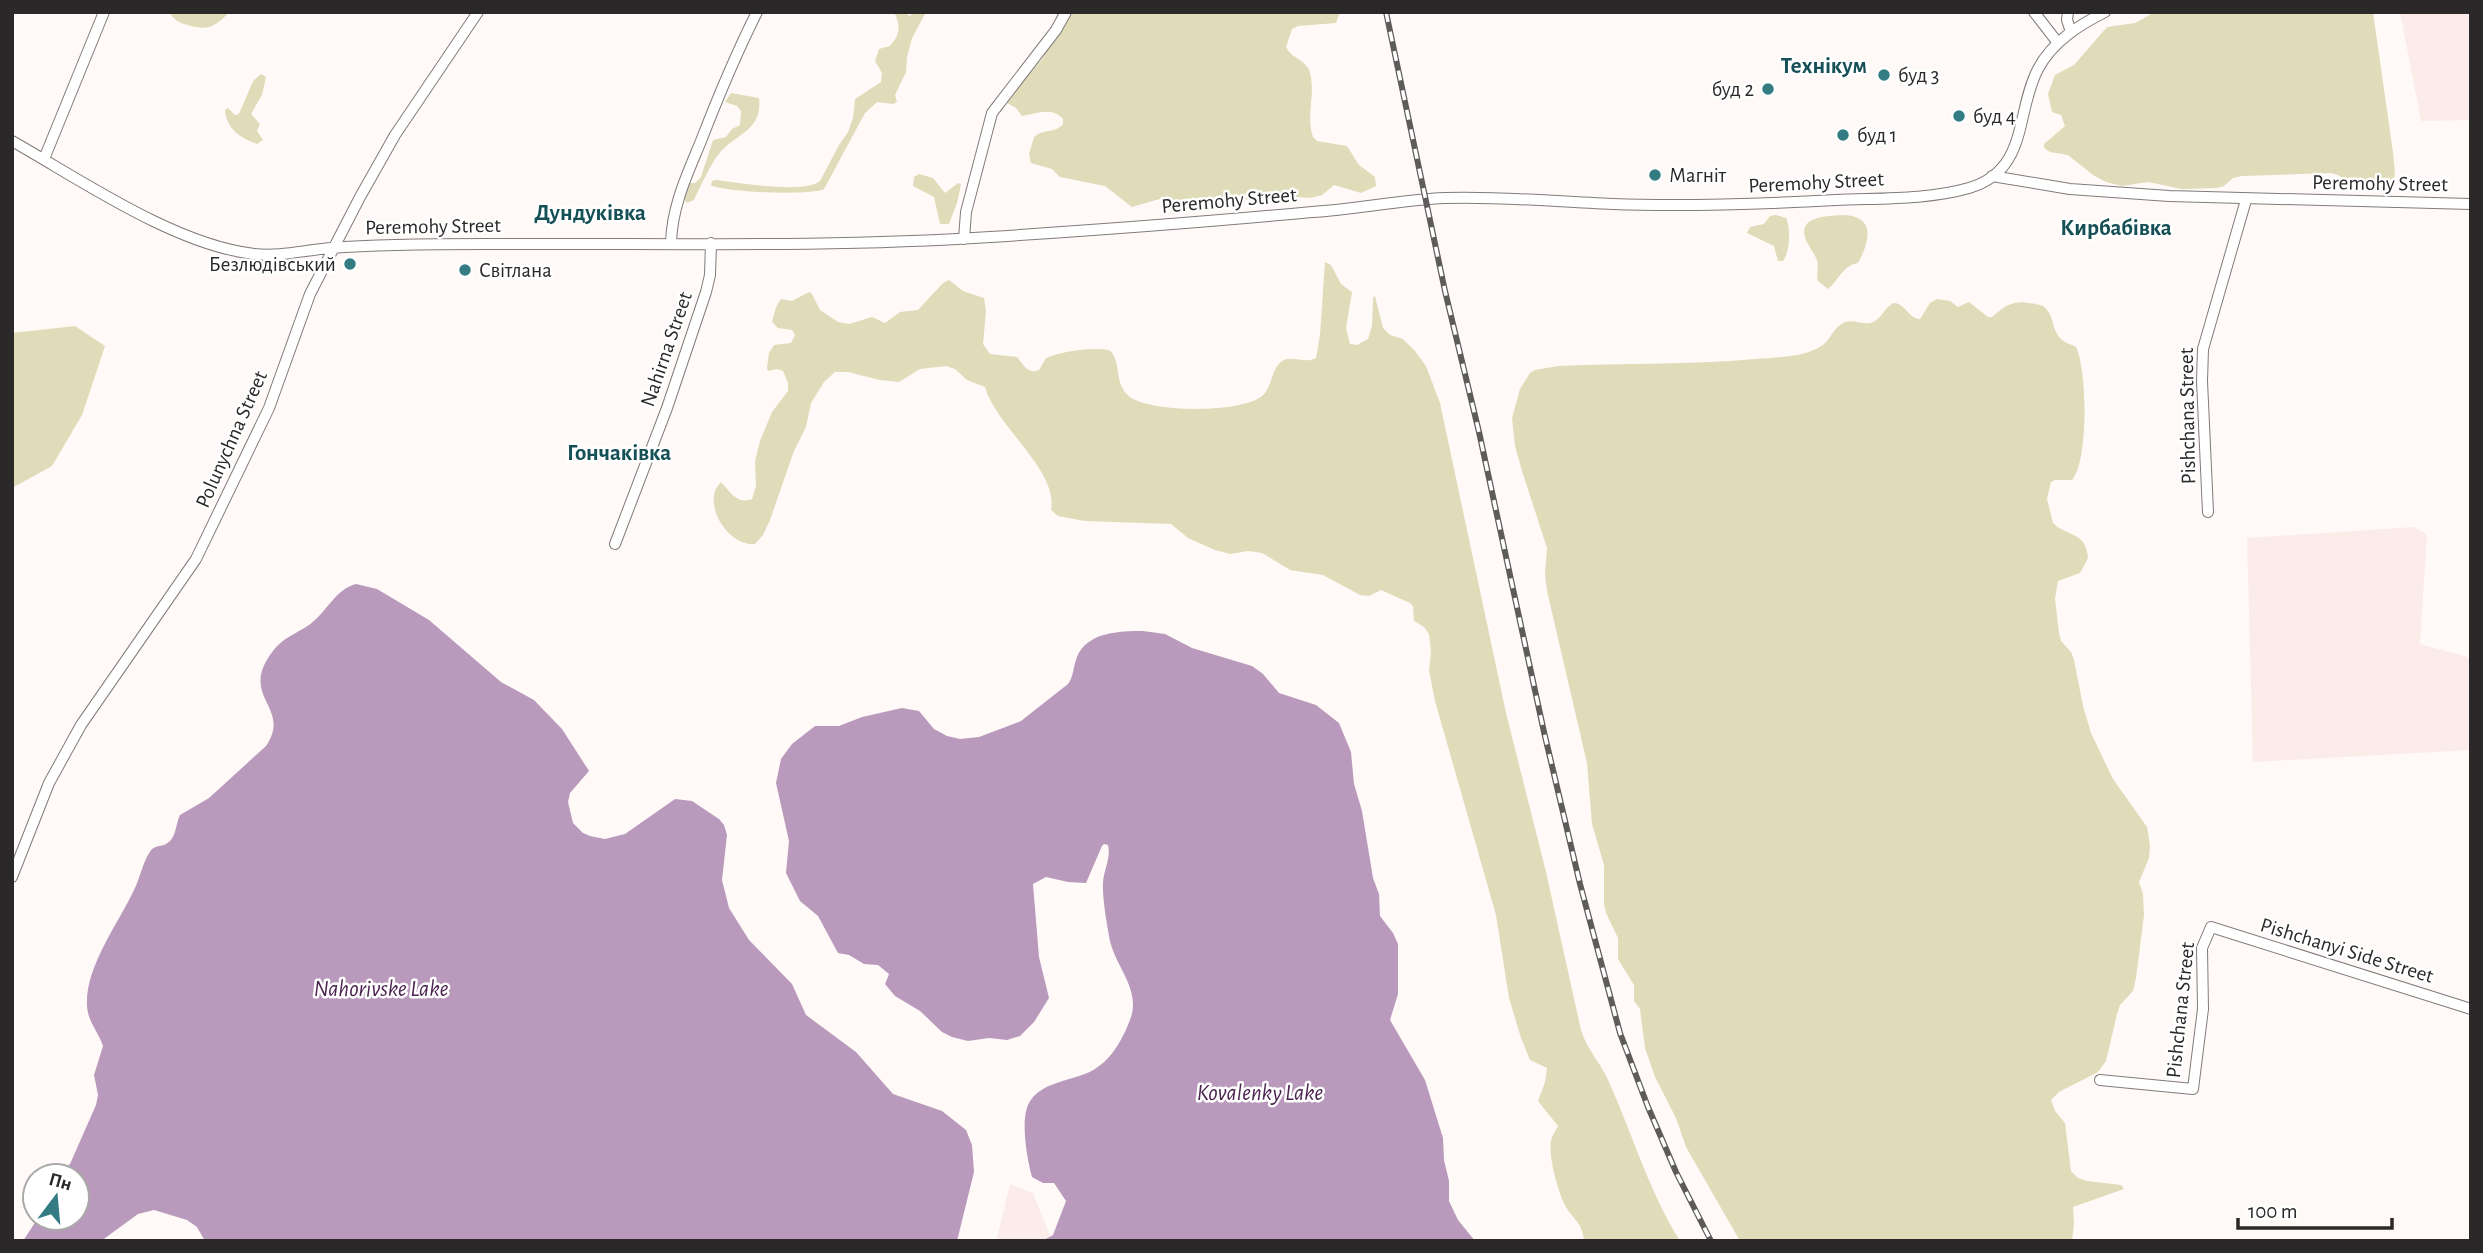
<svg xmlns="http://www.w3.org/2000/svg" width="2483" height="1253" font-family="'Alegreya Sans',sans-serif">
	<rect width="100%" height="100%" fill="#fff9f8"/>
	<path fill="#fcece9" d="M2400,12h71v108l-50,1z
		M2414,527l13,7 -7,110 51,14v92l-218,12 -6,-224z
		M1010,1184l23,9 19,48h-56z"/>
	<path fill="#e0dbb8" d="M169,12h60c-13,15 -22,19 -41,13 -9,-2 -14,-5 -19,-13z
		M894,12h10l6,4 4,-4 11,2 -13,24 -5,19 -1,15 -11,23 2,7 -4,2 -16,-2 -12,11 -41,76c-14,7 -102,3 -113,-4l1,-4 5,-1c22,3 87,14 103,1l19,-36 9,-13 5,-14 2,-19 26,-17 1,-9 -7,-12 4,-12 11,-3c10,-11 11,-21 4,-34z
		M1058,12h282l-4,11 -38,3 -6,3 -6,18c5,11 18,12 23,23 8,22 -4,45 4,67l4,4 30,5 12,19 16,12 1,9 -15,7 -27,-8 -12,10 -11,3 -44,-3 -18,5 -13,-3c-7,4 -14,3 -21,7l-19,-5 -21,5 -12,-6 -31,9 -27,-21 -45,-9 -8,-8 -21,-6 -2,-9 5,-17c9,-8 22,-4 29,-13v-5c-12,-13 -27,-5 -41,-3l-6,-8 -11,-6 38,-44z
		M2155,12h218l20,140 2,21 -2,9 -9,7 -20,-6 -12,2 -14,-10 -7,-2 -89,3 -9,2 -9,8 -7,2 -35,1 -34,-7 -26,4 -16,-4 -13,-7 -25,-20 -18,-3 -6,-4v-4l21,-18 -4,-11 -9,-3 -4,-18 7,-19 19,-10 33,-38 28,-4z
		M261,74l5,3 -4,18 -11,19 9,10 -3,7 6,9 -6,4c-16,-6 -31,-15 -32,-34l3,-2 7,7 4,-1 14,-33z
		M731,93l28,5c4,34 -26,36 -41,57 -7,9 -19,34 -24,45l-7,3 -3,-4 5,-16h6l6,-6 12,-37 13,-3 6,-8 8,-4 1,-14 -4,-5 -12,-4z
		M919,174l14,4 12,15 13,-10 3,1 -4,19 -8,21h-9l-6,-27 -21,-11 1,-9z
		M1776,215l10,3c5,10 4,33 -3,43h-5l-4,-15 -27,-13 3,-6 14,-3 6,-8z
		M1843,215c33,1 27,26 15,48 -16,3 -19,17 -30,26l-10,-8c-2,-7 1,-14 -1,-21 -3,-7 -8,-13 -11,-20 -10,-24 22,-24 37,-25z
		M1325,262l6,3 10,19 11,8 -6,36 4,16 7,1 11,-6 4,-13 1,-28 2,-2 8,32 7,7 13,4 12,12 11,15 14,37 66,310 40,159 35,158c6,20 20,33 28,52 24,54 40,109 71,159h-96c-2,-20 -10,-20 -18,-34 -8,-14 -18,-51 -15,-66 1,-6 5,-10 7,-15l-20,-25 7,-19 2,-14 -17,-8 -9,-22 -12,-40 -13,-83 -61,-214 -6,-31 2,-17 -2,-19 -5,-7 -10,-6 -1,-15 -3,-3 -29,-13 -12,6 -9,-1 -37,-20 -33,-5 -28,-17 -14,-2 -18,3 -15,-4 -27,-12 -17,-14 -86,-3 -27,-5 -7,-6c8,-39 -56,-85 -66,-123l-18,-7 -12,-11 -9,-3 -26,3 -21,13 -19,-2 -32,-8h-13l-11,10 -13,21 -5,24 -12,24 -24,69 -7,15 -8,9c-27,3 -55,-42 -34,-62 9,9 15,23 31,17l4,-13 -1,-25 5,-20 12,-29 16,-21v-8l-5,-12 -6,-2 -9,2 -1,-3 2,-15 5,-8 17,-2 4,-8 -3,-5 -14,-2 -6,-6 4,-15 5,-8 11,2 17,-9 3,2 8,16 18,12 11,2 23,-7 13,6 15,-11 18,-2 25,-27 6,-3 14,11 21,7 2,13 -3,33 7,10 27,3c6,7 11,18 22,13l7,-12c18,-7 43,-11 63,-8 14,11 3,33 21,47 22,16 112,16 132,-1 11,-9 9,-30 22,-36 11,-4 21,4 32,-2l4,-23z
		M1937,299l13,2 8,6 11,-5 19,15h4c18,-16 26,-18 51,-11 12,9 8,22 17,32 4,5 11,6 16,9 11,22 13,114 -4,133h-17l-4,2 -4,17 6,24c14,14 33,8 35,35l-8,15 -22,8 -3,18 4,34 2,8 10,11 3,8 9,46 8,27 22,46 34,48 3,18 -1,13 -10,24 4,12 1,21 -8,63 -3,13 -13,14 -3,9 -11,47 -8,11 -39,20 -8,8 4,11 10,12 6,48 7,7 9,3 34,4 3,4 -51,18 1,17 -2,17h-332l-54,-94 -10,-29 -21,-41 -10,-29 -5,-39 -6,-8v-16l-16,-26v-21l-12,-25 -2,-9v-39l-12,-41 -5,-61 -40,-172 -2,-17 2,-26 -25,-77 -7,-25 -3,-28 8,-29 10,-16 5,-3 23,-4c65,-3 131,-1 197,-7 20,-2 44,-1 63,-11 11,-5 13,-16 22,-23 10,-8 19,0 30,-2 11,-2 14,-16 24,-20 12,1 15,16 26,16l10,-16z
		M75,326l30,20 -23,69 -30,51 -40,22v-155z"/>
	<path fill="#b99abc" d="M356,584l21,5 52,31 72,62 33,18 28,29 27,42 -19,22 -2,9 5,21 10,10 7,3 15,3 20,-5 50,-35 17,2 27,18 5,6 3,10 -5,45 7,28 20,32 43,44 14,31 50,37 37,42 49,17 24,19 6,15 2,27 -17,69h-752l-8,-14 -10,-7 -33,-10 -16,4 -37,27h-78l15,-23h39v-42h-22l15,-12 26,-59 2,-10 -4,-20 9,-29c-5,-15 -15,-24 -16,-40 -2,-39 31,-82 47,-116 6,-12 9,-29 17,-40 5,-5 9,-3 15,-6 11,-6 9,-19 14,-29l29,-17 57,-52c27,-39 -29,-49 7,-95 12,-16 30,-19 43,-32 13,-12 21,-30 40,-35z
		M1143,631l22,3 27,14 60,18 11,8 16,19 37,12 23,18 12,29 3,32 8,27 11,67 6,16 1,22 13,17 5,11v50l-8,26 35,60 18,58 1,22 5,21v20l9,19 17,21h-433l11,-6 13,-34 -12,-18h-11l-11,-6c-5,-18 -12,-58 -3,-74 5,-10 16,-16 25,-19 15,-6 33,-8 45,-18 15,-10 26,-32 32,-49 9,-28 -15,-50 -21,-76 -3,-15 -8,-44 -7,-59 1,-12 8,-24 5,-37l-4,-1 -2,2 -16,37 -18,-1 -22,-5 -13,7 6,73 10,41 -15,24 -14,14 -13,4 -18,-2 -21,3 -16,-4 -10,-5 -22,-21 -25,-15 -10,-12 4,-10 -11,-9 -14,-1 -15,-9 -11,-2 -20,-37 -18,-15 -14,-28 3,-32 -13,-58 5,-24 11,-15 23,-18h24l23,-9 40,-9 17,3 15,18 13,7 13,3 19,-2 42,-16 47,-37c6,-8 5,-17 9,-27 10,-25 42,-26 66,-26z"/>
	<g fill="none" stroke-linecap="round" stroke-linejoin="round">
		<defs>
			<path id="minor" d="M2034,12l24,31
				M2068,12l-1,8 4,12
				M12,141c69,39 163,104 242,113 26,3 51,-4 77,-6 52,-4 105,-4 156,-4 168,-1 336,4 503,-7 107,-7 215,-15 322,-25 45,-3 89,-12 133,-14 56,-2 112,4 168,6 74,3 149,0 223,-4 43,-2 91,0 133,-12 60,-18 46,-75 69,-119 14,-27 41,-44 67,-57
				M44,159l60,-147
				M1992,176l78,13 99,7 302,8
				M964,239l2,-27 26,-99 64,-83 10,-18
				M671,243c1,-37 16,-68 30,-102 17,-44 35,-87 56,-129
				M2208,512l-6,-131 1,-32 43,-149
				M615,544l52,-136 39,-116 4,-17 1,-32
				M12,877l37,-94 32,-58 115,-166 73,-151 41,-114 50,-97 35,-62 83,-123
				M2100,1080l93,9 10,-80 -1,-61 9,-21 260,82"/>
		</defs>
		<use href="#minor" stroke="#817b7a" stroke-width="12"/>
		<use href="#minor" stroke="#fff" stroke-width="10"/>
		<defs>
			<path id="rail" d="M1386,12l59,279 34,141 65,300 36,152 40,149 28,74 28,65 35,69"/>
		</defs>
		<use href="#rail" stroke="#5e5b5b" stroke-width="6"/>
		<use href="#rail" stroke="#fff" stroke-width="3.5" stroke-dasharray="10" stroke-linecap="butt"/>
	</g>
	<g fill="#347c83" stroke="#fff" stroke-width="2.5">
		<circle cx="1884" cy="75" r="7"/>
		<circle cx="1768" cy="89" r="7"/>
		<circle cx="1959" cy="116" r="7"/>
		<circle cx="1843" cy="135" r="7"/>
		<circle cx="1655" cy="175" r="7"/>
		<circle cx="350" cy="264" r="7"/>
		<circle cx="465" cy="270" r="7"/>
	</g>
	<g text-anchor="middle" stroke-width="5" stroke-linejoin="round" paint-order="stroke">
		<g font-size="21" fill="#2a2828" stroke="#fff" text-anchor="start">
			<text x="1898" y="82">буд 3</text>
			<text x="1754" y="96" text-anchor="end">буд 2</text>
			<text x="1973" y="123">буд 4</text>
			<text x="1857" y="142">буд 1</text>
			<text x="1669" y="182">Магніт</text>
			<text x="336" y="271" text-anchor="end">Безлюдівський</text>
			<text x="479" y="277">Світлана</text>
		</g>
		<g font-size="21" fill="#2a2828" stroke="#fff">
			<text transform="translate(1816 182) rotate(-3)" y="7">Peremohy Street</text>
			<text transform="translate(2380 183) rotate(1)" y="7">Peremohy Street</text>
			<text transform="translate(1229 200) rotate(-5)" y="7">Peremohy Street</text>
			<text transform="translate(433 226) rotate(-1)" y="7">Peremohy Street</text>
			<text transform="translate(666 349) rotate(-71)" y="7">Nahirna Street</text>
			<text transform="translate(2187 416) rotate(-91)" y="7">Pishchana Street</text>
			<text transform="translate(231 439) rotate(-66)" y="7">Polunychna Street</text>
			<text transform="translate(2347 950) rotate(17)" y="7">Pishchanyi Side Street</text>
			<text transform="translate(2180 1010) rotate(-84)" y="7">Pishchana Street</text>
		</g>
		<g font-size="23" font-weight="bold" fill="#145056" stroke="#fff">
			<text x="1824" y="73">Технікум</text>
			<text x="590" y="220">Дундуківка</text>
			<text x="2116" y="235">Кирбабівка</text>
			<text x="619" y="460">Гончаківка</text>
		</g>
		<g font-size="23" font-style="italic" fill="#4d2551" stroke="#fff">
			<text x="381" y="996">Nahorivske Lake</text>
			<text x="1260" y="1100">Kovalenky Lake</text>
		</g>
	</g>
	<rect width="2483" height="1253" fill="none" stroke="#2a2828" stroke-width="28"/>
	<g transform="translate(56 1197) rotate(16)"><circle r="33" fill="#ffffff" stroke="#aaa9a9" stroke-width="2"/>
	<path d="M0-5L12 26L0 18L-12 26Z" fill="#347c83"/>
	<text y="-10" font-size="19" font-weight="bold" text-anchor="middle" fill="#2a2828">Пн</text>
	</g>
	<path d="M2238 1218v10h154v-10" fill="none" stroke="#2a2828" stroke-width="3.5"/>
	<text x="2248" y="1218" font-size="21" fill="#2a2828" stroke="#ffffff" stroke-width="5" paint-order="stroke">100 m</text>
</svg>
